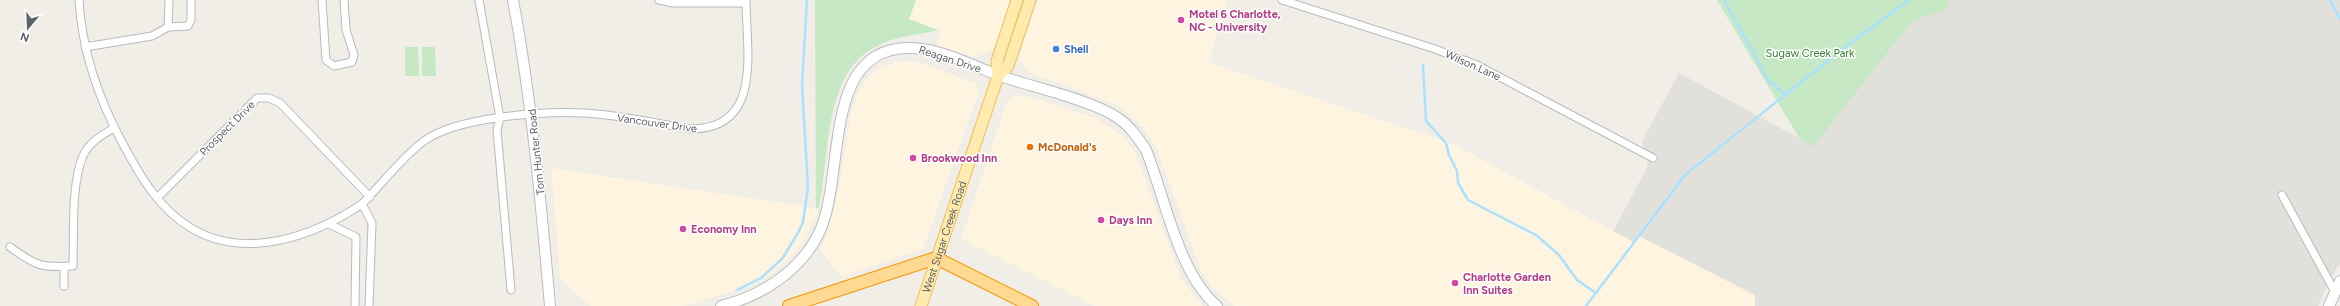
<svg xmlns="http://www.w3.org/2000/svg" width="2340" height="306" font-family="Figtree,sans-serif">
	<rect width="100%" height="100%" fill="#f1eee7"/>
	<path fill="#fef4df" d="M916,0h96l-17,49 -19,8 -39,-12 4,-14 -32,-12z
		M1038,0h190l-20,62 245,82 181,98 5,-6 116,59v11h-521l-22,-19 -11,-16 -43,-119 -14,-24 -14,-13 -15,-11 -87,-32 -9,-15z
		M914,61l62,22 2,11 -55,155 -81,28 -22,-27 7,-15 12,-46 12,-77 9,-23 9,-13 11,-8 16,-6z
		M1016,96h9l71,22 26,17 14,19 45,124 21,28h-107l-134,-67 46,-138z
		M551,168l265,40 3,1 -13,29 -13,17 -24,21 -19,10 -66,20h-94l-30,-28z"/>
	<path fill="#e2e0db" d="M1904,0h436v264l-11,17 -11,25h-563v-11l-116,-59 -5,6 -21,-11 35,-65 -6,-25 37,-68 127,69z"/>
	<path fill="#c7e8c4" d="M815,0h101l-7,19 29,11c-19,5 -41,6 -59,15 -57,26 -49,111 -60,164l-3,-1z
		M1717,0h232l-4,10 -33,11 -99,126 -14,-9z
		M405,47h13l1,29h-14z
		M422,47h13l1,29h-14z"/>
	<g fill="none" stroke-linecap="round" stroke-linejoin="round">
		<path stroke="#a9e1ff" stroke-width="2.5" d="M1724,0l44,80 18,15
			M2330,0l10,19
			M1423,65l3,56 20,22 3,12 8,16 1,12 10,17 68,35 23,20 18,25 19,13
			M737,290l24,-12 21,-19 16,-26 5,-11 5,-34 -6,-103 5,-85
			M1586,306l99,-131 160,-128 64,-47"/>
		<defs>
			<path id="street" d="M79,0c3,50 20,100 44,144 17,32 36,65 68,84 55,33 123,8 171,-24 20,-20 39,-46 62,-63 32,-24 120,-30 160,-28 36,2 71,10 106,16 74,1 56,-79 56,-129
				M322,0l4,60 8,6 18,-4 2,-7 -8,-25 -2,-30
				M479,0l21,118 -3,12 14,160
				M659,0l14,3h73
				M1282,0l153,49 42,16 176,93
				M168,27l1,-27
				M85,47l67,-11 16,-9 20,-1 3,-6v-20
				M2282,195l53,97
				M157,198l100,-100h12l11,5 90,94
				M362,204l10,19 -3,83
				M329,224l27,13 -1,69
				M10,247c26,19 31,21 63,19 1,-30 -2,-83 10,-110 6,-14 19,-21 31,-28
				M64,267v19"/>
			<path id="secondary" d="M513,0c19,102 28,203 37,306
				M721,306c40,-10 78,-34 97,-71 29,-56 1,-188 92,-187 34,0 71,23 103,32 28,9 82,22 105,38 12,8 20,20 28,32 19,47 32,123 71,156
				M2329,306l11,-25"/>
			<g id="primary">
				<path d="M998,76l10,-10 22,-66"/>
				<path id="s1" d="M921,306l77,-230 -1,-15 20,-61"/>
			</g>
			<path id="highway" d="M789,306l147,-48 96,48"/>
		</defs>
		<use href="#street" stroke="#b7babe" stroke-width="9"/>
		<use href="#secondary" stroke="#b8bcc1" stroke-width="12"/>
		<use href="#primary" stroke="#f4bc5d" stroke-width="13"/>
		<use href="#highway" stroke="#f89500" stroke-width="14"/>
		<use href="#street" stroke="#fff" stroke-width="7"/>
		<use href="#secondary" stroke="#fff" stroke-width="10"/>
		<use href="#primary" stroke="#ffebae" stroke-width="11"/>
		<use href="#highway" stroke="#fed991" stroke-width="12"/>
	</g>
	<g fill="#d1479c" stroke="#fff" stroke-width="1.5">
		<circle cx="1181" cy="20" r="4"/>
		<circle cx="913" cy="158" r="4"/>
		<circle cx="1101" cy="220" r="4"/>
		<circle cx="683" cy="229" r="4"/>
		<circle cx="1455" cy="283" r="4"/>
	</g>
	<circle fill="#3f7fe0" stroke="#fff" stroke-width="1.5" cx="1056" cy="49" r="4"/>
	<circle fill="#e8710a" stroke="#fff" stroke-width="1.5" cx="1030" cy="147" r="4"/>
	<g text-anchor="middle" stroke-width="3" stroke-linejoin="round" paint-order="stroke">
		<g font-size="11" font-weight="bold" fill="#b23c85" stroke="#fff" text-anchor="start">
			<text x="1189" y="18">Motel 6 Charlotte,<tspan x="1189" dy="13">NC - University</tspan></text>
			<text x="921" y="162">Brookwood Inn</text>
			<text x="1109" y="224">Days Inn</text>
			<text x="691" y="233">Economy Inn</text>
			<text x="1463" y="281">Charlotte Garden<tspan x="1463" dy="13">Inn Suites</tspan></text>
		</g>
		<g font-size="11" font-weight="bold" fill="#366cbe" stroke="#fff" text-anchor="start">
			<text x="1064" y="53">Shell</text>
		</g>
		<g font-size="11" fill="#368233" stroke="#fff">
			<text x="1810" y="57">Sugaw Creek Park</text>
		</g>
		<g font-size="11" fill="#5e6368" stroke="#fff">
			<text transform="translate(950 59) rotate(18)" y="4">Reagan Drive</text>
			<text transform="translate(1473 65) rotate(24)" y="4">Wilson Lane</text>
			<text transform="translate(657 123) rotate(8)" y="4">Vancouver Drive</text>
			<text transform="translate(227 128) rotate(-45)" y="4">Prospect Drive</text>
			<text transform="translate(536 152) rotate(-96)" y="4">Tom Hunter Road</text>
			<text dy="4" stroke="none"><textPath href="#s1" startOffset="73">West Sugar Creek Road</textPath></text>
		</g>
		<g font-size="11" font-weight="bold" fill="#c56008" stroke="#fff" text-anchor="start">
			<text x="1038" y="151">McDonald's</text>
		</g>
	</g>
	<g transform="translate(28 28) rotate(199)" stroke="#ffffff" stroke-width="3" paint-order="stroke">
	<path d="M0-3L7 15L0 10L-7 15Z" fill="#5e6368"/>
	<text y="-6" font-size="11" font-weight="bold" text-anchor="middle" fill="#5e6368">N</text>
	</g>
</svg>
